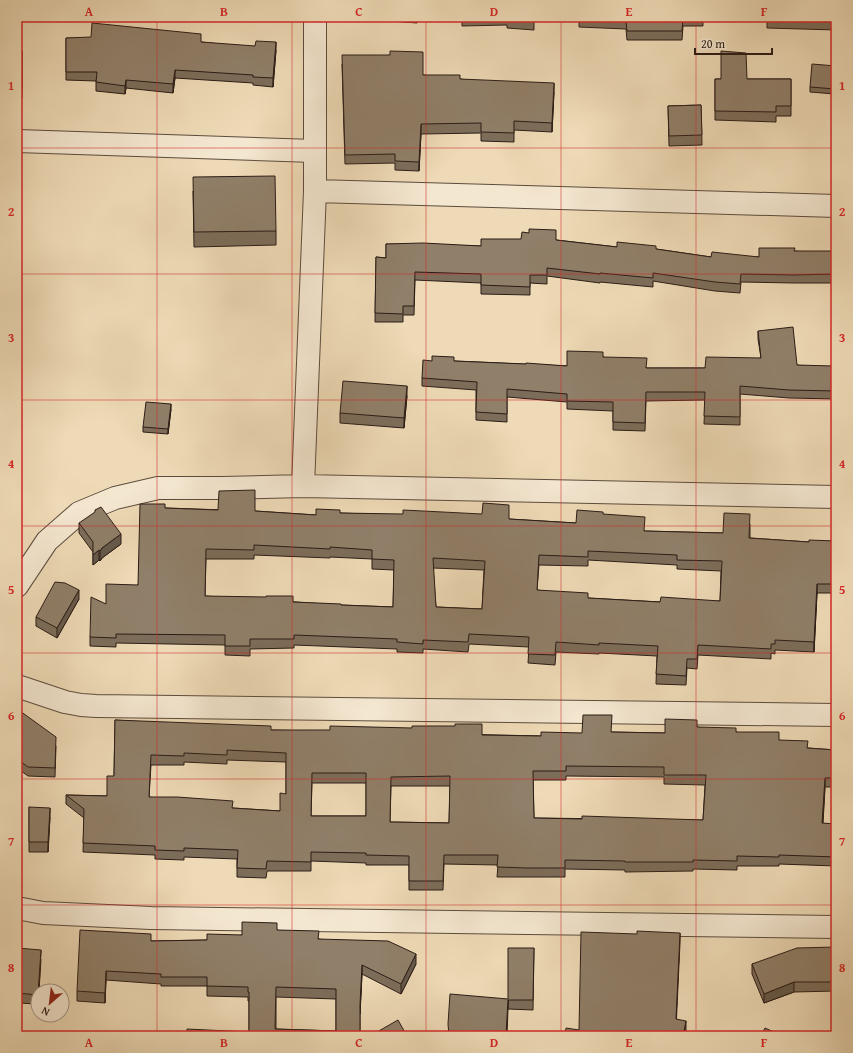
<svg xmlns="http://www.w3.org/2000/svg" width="853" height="1053" font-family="'Gentium Book Plus',serif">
	<rect width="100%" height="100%" fill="#eedab6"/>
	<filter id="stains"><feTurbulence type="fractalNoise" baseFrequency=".005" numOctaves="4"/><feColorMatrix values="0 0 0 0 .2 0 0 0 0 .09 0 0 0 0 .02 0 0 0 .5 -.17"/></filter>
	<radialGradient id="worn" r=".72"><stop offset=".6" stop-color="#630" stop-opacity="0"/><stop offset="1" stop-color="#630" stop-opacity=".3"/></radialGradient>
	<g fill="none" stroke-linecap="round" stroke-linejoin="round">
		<defs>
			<path id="minor" d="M17,141l297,10
				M315,191l521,15
				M303,486l12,-295v-174
				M17,586l30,-45 32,-28 36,-15 43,-10h64l81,-2 533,11
				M17,686l48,16 16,3 15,1 740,9
				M17,908l26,5 108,5 685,9"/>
		</defs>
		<use href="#minor" stroke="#5c4c3e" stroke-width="24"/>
		<use href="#minor" stroke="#f4e7d0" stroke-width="22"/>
	</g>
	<path fill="#7c6d5a" stroke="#2b1c16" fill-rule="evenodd" d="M391,17h27l-1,6 -26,-2z
		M462,17h72v13l-27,-2v-3l-45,1z
		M579,17h124v9h-20l-1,14h-55l-1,-11 -47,-2z
		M767,17h69v13l-69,-2z
		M66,38l135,4 75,8 -3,37 -20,-2v-2l-78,-5 -2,15 -47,-5 -1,6 -29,-3v-10l-30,-1z
		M17,50l5,1v47h-5z
		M390,55l33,20 37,4 94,13 -2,40 -38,-2v12l-33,-1v-8l-60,1 -2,37 -24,-1v-7l-50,1 -3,-100z
		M836,66l-1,28 -25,-2v-5z
		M715,79h76v37h-15v6l-61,-2z
		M701,105l1,40 -33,1 -1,-40z
		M193,191l83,40v14l-82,2z
		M556,240l61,7 39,2 55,8h48l35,-6 42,3v29h-42l-53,-1 -1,11 -25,-2 -62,-10v6l-53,-5v1l-53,-7v8l-17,-1v12l-49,-1v-11l-66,-3 -1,35h-11v7h-28l1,-65 10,1v-14l95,2z
		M758,331l39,34 39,5v29l-47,-1 -49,-4v31l-36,-1 1,-24 -59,1 -1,30 -32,-1v-19l-46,-2v-7l-60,-5v25l-31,-2v-30l-54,-4v-8l32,-17 113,5 36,-9 44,11h58l56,-10 -3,-19z
		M407,396l-3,32 -64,-5v-10z
		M171,409l-3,25 -25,-2v-5z
		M165,508l90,3 61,4 24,-2 169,6 67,4 27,-9 41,17 79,2 27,-9v14l59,4 27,-1v52h-19l-3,59 -39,-2v4l-4,-1v6l-73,-4 -1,14 -10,-1 -1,17 -30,-1 1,-28 -58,-3v1l-43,-2 -1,13 -27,-2 1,-16 -60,-3 -1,8 -45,-3v4l-26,-1v-3l-103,-4v3l-44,1v7l-25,-1v-10l-109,-2v4l-26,-1v-9l16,-33 32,-19zM254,555l76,3v-1l42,2v10l22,1 -1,37 -52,-2 -136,-9 1,-37h48zM588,560l89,5v4l44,2 -1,30 -60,1 -72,-4 -51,-8 2,-25 49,1zM433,568l51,2 -2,39 -46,-2z
		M79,523l42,21 -19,14 -2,3 -1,-1 -6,5v-13l-14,-19z
		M79,599l-22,39 -21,-12v-9z
		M17,710l39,36 -1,31 -27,-1 -11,-8z
		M115,720l156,10 270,6 70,-4 54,1 32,-6 39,5 43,8 29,8 28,2v37h-11l-2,37h13v42l-57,-2v2h-42v4l-44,-1v2l-68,1v-2l-60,-1v8h-68l1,-12 -54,-1 -1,26h-34v-25h-43v-2l-55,-2v10h-44l-1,7 -29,-1v-18l-53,-2v3l-29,-1v-4l-72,-3 1,-34 -18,-14v-9l41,1 7,-20zM227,760l59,2v32l-6,17 -47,-3 -84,-11 2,-32h33v-3l43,2zM566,776l98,1v7l41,1 -2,35 -169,-2 -1,-38h33zM312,783h54v33h-55zM391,786h59l-1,37 -59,-1z
		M29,807l21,10 -2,35h-19z
		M277,930l42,9 97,25 -15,30 -39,-20 -2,40v22h-222l111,-4v-31h-1v-4l-41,-1v-10h-46v-2l-55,-4 -1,23 -28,-2v-10l74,-50 56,-1zM276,997l60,2v32l-60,-2z
		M836,947v44l-42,1 -30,11 -12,-29v-10z
		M17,948l24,11 -2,32h-1v13l-21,-1z
		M534,948l-1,62 -25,-1v-10z"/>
	<path fill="#65594a" stroke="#2b1c16" d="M276,42v8l-3,37v-9z
		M175,70v8l-2,15v-9z
		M126,80v8l-1,6v-8z
		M554,83v9l-2,40v-9z
		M421,124v10l-2,37v-9z
		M407,386v10l-3,32v-10z
		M171,404v5l-3,25v-5z
		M121,534v10l-19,14 -2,3v-10l2,-3z
		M99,550v10l-6,5v-10z
		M817,584v9l-3,59v-10z
		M79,590v9l-22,39v-10z
		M825,778v9l-3,46v-10z
		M50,808v9l-2,35v-10z
		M680,933v10l-4,86v-10z
		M41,950l-2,41h-1z
		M416,954v10l-15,30v-10z
		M362,965v9l-2,40v-9z
		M106,971v9l-1,23v-10z
		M794,982v10l-30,11v-9z
		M508,1000v9l-1,27h-1z
		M686,1021v10l-1,5h-2z"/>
	<path fill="#907f69" stroke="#2b1c16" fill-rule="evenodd" d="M507,17h27v3l-27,-1z
		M579,17h104l-1,14h-55l-1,-10 -47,-3z
		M767,17h69v5l-69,-2z
		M92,23l109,11v8l54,4 1,-5 20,1 -3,36 -20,-1v-2l-78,-5 -2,14 -47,-4 -1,6 -29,-4 1,-10h-31v-34l25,-1z
		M17,50l5,1v38h-5z
		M390,51l33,1v23h37v4l94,4 -2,40 -38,-2v12l-33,-1v-9l-60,1 -2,38 -24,-1v-7l-50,1 -3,-100h48z
		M721,51l25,2 1,26h44v27h-15v6l-61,-1v-32h6z
		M812,64l24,2 -1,23 -25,-2z
		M701,105l1,30 -33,1 -1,-30z
		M275,176l1,55 -82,1 -1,-55z
		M529,229l27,1v10l61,7v-5l39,4v3l55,8 1,-5 47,5v-9h36l-1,3h40v2l2,1v20l-42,1 -53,-1 -1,10 -25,-2 -62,-9v5l-53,-5v1l-53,-6v7h-17v12l-49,-2v-11l-66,-2 -1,34h-11v8l-28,-1 1,-56 10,1v-14l37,-1 58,3v-7h40l1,-7 7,1z
		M793,327l4,38 36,1v3l3,1v21l-47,-1 -49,-4v31l-36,-1 1,-24h-59l-1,31 -32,-1v-20l-46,-1v-7l-60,-5v25l-31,-2 1,-30 -55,-4 1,-18 9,1v-5l22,1v4l72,3v-1l41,3v-15l36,1v5l44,1 -1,10h59l1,-11 55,1 -3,-27z
		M343,381l64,5 -3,32 -64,-5z
		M146,402l25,2 -3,25 -25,-2z
		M255,490v21l61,4v-6l24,1v3l63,1v-4l79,4 1,-11 26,2v14l67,4 1,-13 26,2v2l42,3 -1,14 79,2 1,-20 26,1 -1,24 60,4v-2l27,1v43h-19l-3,58 -39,-2v4h-4v5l-73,-4 -1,14h-10l-1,17 -30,-2 2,-28 -59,-3v2l-43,-3 -1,13 -27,-1 1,-17 -60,-3 -1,8 -45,-2v4l-26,-2v-3l-103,-4v4h-44v7h-25v-11l-109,-1v4l-26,-1 1,-40 15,7v-20l32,1 2,-81h25v4l53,2 1,-19zM254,545l76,4v-2l42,3v9l22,1 -1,47 -52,-2v-1l-48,-2v-6h-27v1l-61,-1 1,-47 48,1zM588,551l89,4v5l45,1 -2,40 -59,-4 -1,5 -72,-4v-5l-51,-3 2,-35 49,2zM433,558l52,3 -3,48 -46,-2z
		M101,507l20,27 -19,14 -2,3 -1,-1 -6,5v-13l-14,-19 16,-11v-2z
		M55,582l10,1 14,7 -22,38 -21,-11z
		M17,710l3,1 36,26 -1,31 -27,-1 -11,-8z
		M583,715h29l-1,17 54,1v-14l32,1v7l39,1v4h43v8l29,1 -1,7 29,2v28h-11l-3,45 14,1v33l-57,-2v2l-42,-1v5l-44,-1v2h-68v-1l-60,-1v8h-38l-30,-1 1,-12h-54l-1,26h-34v-25l-43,-1v-2l-55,-1v10l-44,-1 -1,8 -29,-1 1,-18 -54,-2v3l-29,-1v-4l-72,-3 1,-34 -18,-14 41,1v-20h7l1,-56 156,6v4h59v-4l82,2v-2h43v-2h27v11l59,1v-4l41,1zM227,750l59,3v41l-6,-1v18l-48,-3 1,-7 -56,-4h-28l2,-42 33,1v-3l43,2zM566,766l98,1v8h42l-3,45 -121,-4v3l-48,-1 -1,-47h33zM312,773h54v43h-55zM450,776l-1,47 -59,-1 1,-45z
		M29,807l21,1 -2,34h-19z
		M242,922l35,1v7l42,1 -1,8 70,2 28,13 -15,30 -39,-19 -2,40v31h-311v-1l43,-1 46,2v-3l49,-1v-3l62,3v-40h-1v-5l-41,-1v-9h-46v-3l-55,-3 -1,22 -28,-2 3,-61 71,4v7l56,-1v-6l35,1zM276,987l60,2v42l-61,-2z
		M637,931l43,2 -4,86 10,2 -3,15h-118l1,-8 13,2 2,-98 56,2z
		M836,947v35h-42l-30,12 -12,-30 45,-16z
		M17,948l24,2 -3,45 -21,-2z
		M508,948h26l-1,52h-25l-2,36h-57l-1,-12 2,-30 58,5z
		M398,1020l9,16h-28l-2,-4z
		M765,1028l11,5 60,-1v4h-75z"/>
	<path fill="none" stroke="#d62828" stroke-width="1" stroke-opacity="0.55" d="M157,17v1019M292,17v1019M426,17v1019M561,17v1019M696,17v1019M17,148h819M17,274h819M17,400h819M17,526h819M17,653h819M17,779h819M17,905h819"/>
	<rect width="853" height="1053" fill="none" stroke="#eedab6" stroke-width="44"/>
	<g transform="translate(50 1003) rotate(208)"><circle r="19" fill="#f4e7d0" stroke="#a49686"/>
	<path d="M0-3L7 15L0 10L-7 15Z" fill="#8f2418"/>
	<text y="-6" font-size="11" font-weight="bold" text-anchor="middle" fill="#2b1c16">N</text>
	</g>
	<path d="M695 48v6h77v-6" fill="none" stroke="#2b1c16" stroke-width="2"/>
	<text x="701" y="48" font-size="12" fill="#2b1c16" stroke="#f4e7d0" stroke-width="3" paint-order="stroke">20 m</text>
	<rect x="22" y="22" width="809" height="1009" fill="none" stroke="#d62828" stroke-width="1.5"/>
	<g font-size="13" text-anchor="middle" font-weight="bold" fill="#d62828">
		<text x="89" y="16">A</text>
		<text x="224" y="16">B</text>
		<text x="359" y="16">C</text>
		<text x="494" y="16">D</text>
		<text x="629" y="16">E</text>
		<text x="764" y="16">F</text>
		<text x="11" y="90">1</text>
		<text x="842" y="90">1</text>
		<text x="11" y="216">2</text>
		<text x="842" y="216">2</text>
		<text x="11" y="342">3</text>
		<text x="842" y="342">3</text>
		<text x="11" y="468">4</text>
		<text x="842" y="468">4</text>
		<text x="11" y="594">5</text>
		<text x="842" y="594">5</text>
		<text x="11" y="720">6</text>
		<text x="842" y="720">6</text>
		<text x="11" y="846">7</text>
		<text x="842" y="846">7</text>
		<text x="11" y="972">8</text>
		<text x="842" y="972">8</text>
		<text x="89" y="1047">A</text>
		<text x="224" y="1047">B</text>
		<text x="359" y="1047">C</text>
		<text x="494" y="1047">D</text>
		<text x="629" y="1047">E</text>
		<text x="764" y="1047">F</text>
	</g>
	<rect width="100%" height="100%" filter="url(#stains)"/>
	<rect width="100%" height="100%" fill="url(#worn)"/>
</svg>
